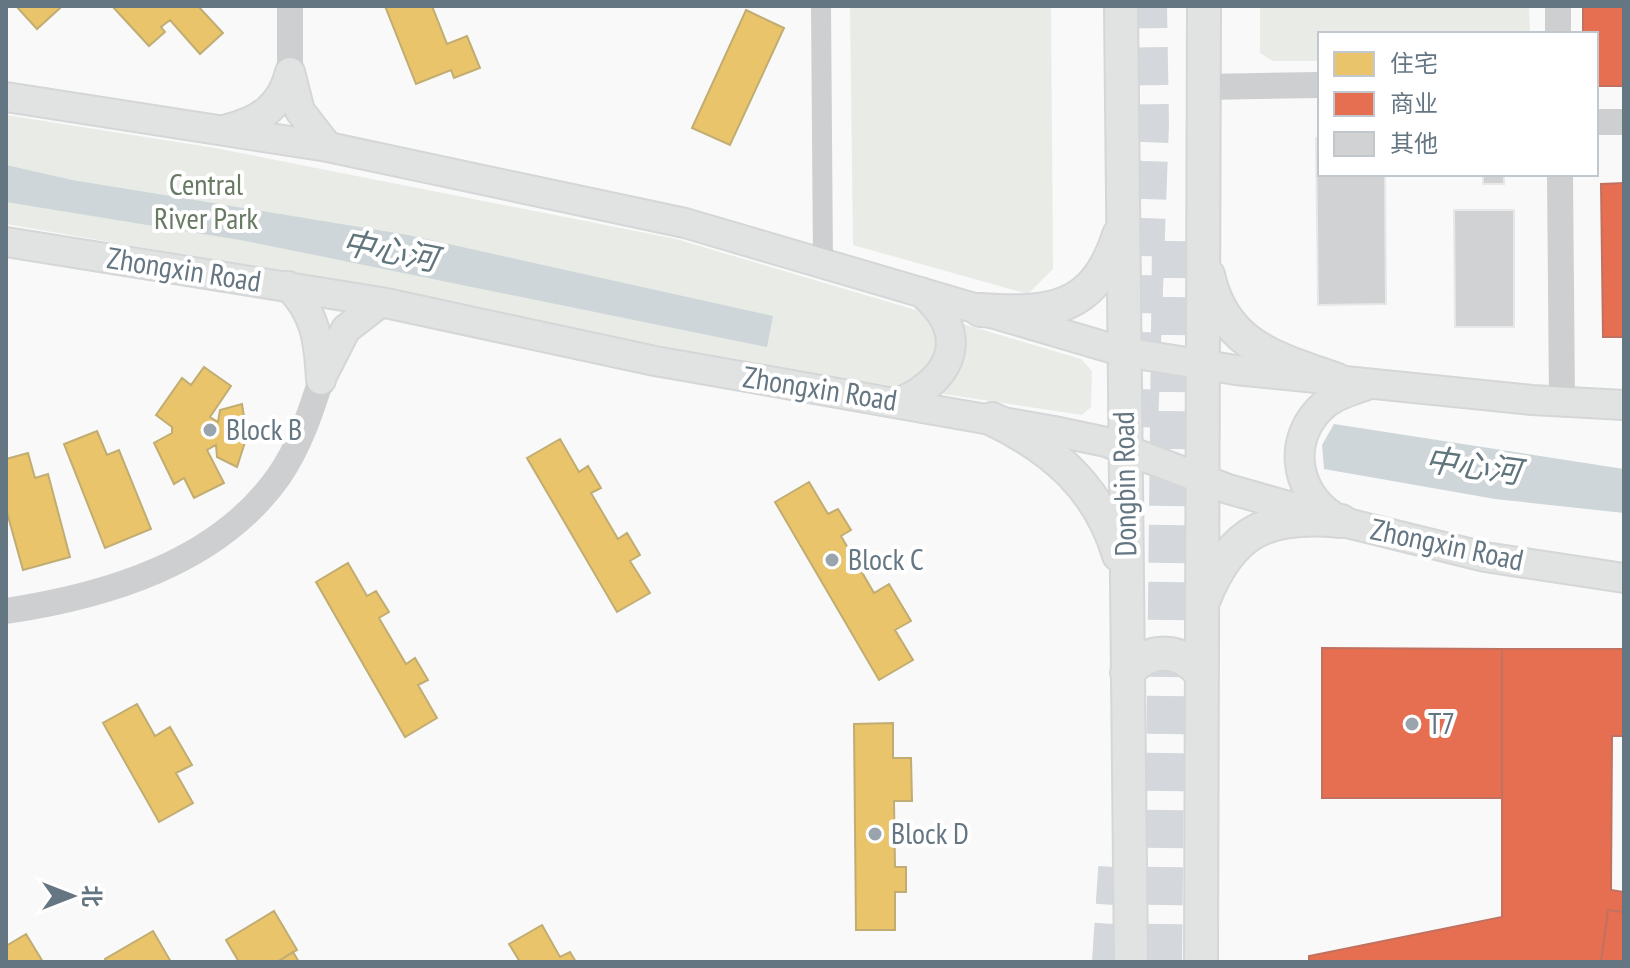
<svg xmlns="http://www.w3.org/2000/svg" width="1630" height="968" font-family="'PT Sans Narrow','Noto Sans SC',sans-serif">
	<rect width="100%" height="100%" fill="#f9f9f9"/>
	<path fill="#e8ebe6" d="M850,6h201l2,263 -25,25 -175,-49z
		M1260,6h269l1,28h-210v27h-47l-13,-8z
		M6,115l209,33 461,91 405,120 11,12 -1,36 -9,8 -309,-47 -425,-85 -342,-59z"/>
	<path fill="#ced6d9" d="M6,165l66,15 336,55 365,81 -6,31 -521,-106 -240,-39z
		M1334,424l290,45v44l-129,-14 -171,-30 -2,-24z"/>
	<path fill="#e9c46a" stroke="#c1ad72" stroke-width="2" d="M16,6h41l3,2 -23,21z
		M112,6h86l25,27 -23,21 -30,-34 -9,7 4,5 -16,14z
		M385,6h47l15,38 20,-8 13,32 -26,10 -3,-8 -35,14z
		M746,10l38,18 -54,117 -38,-17z
		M204,367l27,19 -21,31 8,5 2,-12 22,-6 5,32 -10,31 -20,-10 -1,-12 -9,5 17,33 -30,15 -10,-20 -10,6 -20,-41 18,-10v-6l-16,-12 26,-37 9,7z
		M97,431l10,24 12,-5 32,79 -46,19 -41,-104z
		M560,439l19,33 9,-6 13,22 -10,5 27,46 9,-6 13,22 -10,6 20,32 -33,19 -90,-154z
		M28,453l7,25 13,-4 22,83 -47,13 -17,-61v-50z
		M809,482l19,32 10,-5 13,21 -10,6 33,57 15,-9 22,37 -16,9 18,30 -34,20 -104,-178z
		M348,563l19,33 9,-5 13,21 -10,6 27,46 9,-6 13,22 -10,5 19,33 -32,19 -89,-155z
		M1612,654h12v82h-12z
		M137,704l18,32 15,-9 22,38 -16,8 17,30 -34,19 -56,-99z
		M893,723v35h18l1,43h-18l1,66h11v25h-11v38h-39l-2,-206z
		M274,911l23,39 -20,12h-38l-13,-22z
		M542,925l18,32 10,-5 6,10h-56l-11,-18z
		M153,931l18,31h-65l-1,-3z
		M26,934l17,28h-37v-16z
		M293,952l6,10h-22z"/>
	<path fill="#e76f51" stroke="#c07160" stroke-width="2" d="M1583,6h41v80h-28v-52h-13z
		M1624,183v154h-21l-2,-153z
		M1624,183v154h-21l-2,-153z
		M1322,648l180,1v149h-180z
		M1502,649h122v87h-12l-1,154 13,2v70h-315v-6l193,-39z
		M1608,910l16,2v50h-23z"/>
	<path fill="#d0d2d3" stroke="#e8e8e8" stroke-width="2" d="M1316,138h4v36h65l1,130 -68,1z
		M1483,174h21v10h-21z
		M1454,210h60v117h-59z"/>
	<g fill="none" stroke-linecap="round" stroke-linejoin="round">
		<path stroke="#d4d8dc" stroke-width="38" stroke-dasharray="38 19" stroke-linecap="butt" d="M1139,427l11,-303 -2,-118
			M1111,962l7,-106
			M1163,962l8,-721"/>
		<defs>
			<path id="secondary" d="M290,72l10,39 28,36
				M6,97l322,50 357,76 439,129 112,18 296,30 92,5
				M227,129c33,-8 55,-23 63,-57
				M6,242l375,60 274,59 399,70 52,11 122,47 127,36 130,32 139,21
				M288,286c28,27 31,56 33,94
				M322,376l24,-47 35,-27
				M902,401c53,-24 68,-69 19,-109
				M1334,517c-41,-26 -47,-81 -9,-113 11,-9 27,-14 40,-18"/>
			<path id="primary" d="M1121,6l10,956
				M1208,275c16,72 68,83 129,105
				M980,310c71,5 115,0 139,-75
				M992,419c61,29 107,69 127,136
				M1204,599c28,-70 65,-85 137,-78
				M1127,673c23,-26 51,-26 74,0
				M1201,962l3,-956"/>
		</defs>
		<use href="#secondary" stroke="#d5d6d7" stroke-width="32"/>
		<use href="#primary" stroke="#d5d6d7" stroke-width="36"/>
		<path stroke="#cecfd0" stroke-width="20" d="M821,6l2,257"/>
		<path stroke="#cecfd0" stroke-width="26" d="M290,6v66
			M1558,6v28
			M1205,87l115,-2
			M1596,122h28
			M1560,174l2,228
			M6,611c100,-15 212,-48 273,-135 20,-29 31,-62 42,-96"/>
		<use href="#secondary" stroke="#e1e2e2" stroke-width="28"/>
		<use href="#primary" stroke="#e1e2e2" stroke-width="32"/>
	</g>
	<g fill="#99a4ac" stroke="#fff" stroke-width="3">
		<circle cx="210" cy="430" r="8"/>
		<circle cx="832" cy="560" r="8"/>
		<circle cx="1412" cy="724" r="8"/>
		<circle cx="875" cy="834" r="8"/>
	</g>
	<g text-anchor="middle" stroke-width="8" stroke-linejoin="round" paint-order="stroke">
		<g font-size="30" fill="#687a64" stroke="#fff">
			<text x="206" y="195">Central<tspan x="206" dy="34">River Park</tspan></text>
		</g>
		<g font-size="30" fill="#657683" stroke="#fff">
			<text transform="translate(184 270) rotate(9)" y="10">Zhongxin Road</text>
			<text transform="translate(820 389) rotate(9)" y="10">Zhongxin Road</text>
			<text transform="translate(1125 484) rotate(-91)" y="10">Dongbin Road</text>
			<text transform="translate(1447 545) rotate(12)" y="10">Zhongxin Road</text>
		</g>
		<g font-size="30" fill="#657683" stroke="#fff" text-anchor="start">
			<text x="226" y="440">Block B</text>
			<text x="848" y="570">Block C</text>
			<text x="1428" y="734">T7</text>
			<text x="891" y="844">Block D</text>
		</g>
		<g font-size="32" font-style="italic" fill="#60757c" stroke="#fff">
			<text transform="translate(390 251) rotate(11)" y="11">中心河</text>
			<text transform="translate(1473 466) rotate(8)" y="11">中心河</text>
		</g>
	</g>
	<rect width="1630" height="968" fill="none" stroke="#657683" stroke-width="16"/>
	<rect x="1318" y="32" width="280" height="144" fill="#ffffff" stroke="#c1c8cd" stroke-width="2"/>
	<rect x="1334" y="52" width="40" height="24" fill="#e9c46a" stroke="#c1c8cd" stroke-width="2"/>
	<text x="1390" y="72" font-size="24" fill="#657683">住宅</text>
	<rect x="1334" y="92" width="40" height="24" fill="#e76f51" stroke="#c1c8cd" stroke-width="2"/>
	<text x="1390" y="112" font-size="24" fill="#657683">商业</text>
	<rect x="1334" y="132" width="40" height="24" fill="#d0d2d3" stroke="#c1c8cd" stroke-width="2"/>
	<text x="1390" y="152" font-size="24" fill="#657683">其他</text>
	<g transform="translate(72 896) rotate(90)" stroke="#ffffff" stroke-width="6" paint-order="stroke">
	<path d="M0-6L14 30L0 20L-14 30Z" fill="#657683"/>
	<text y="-12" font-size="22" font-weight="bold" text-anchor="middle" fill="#657683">北</text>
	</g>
</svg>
